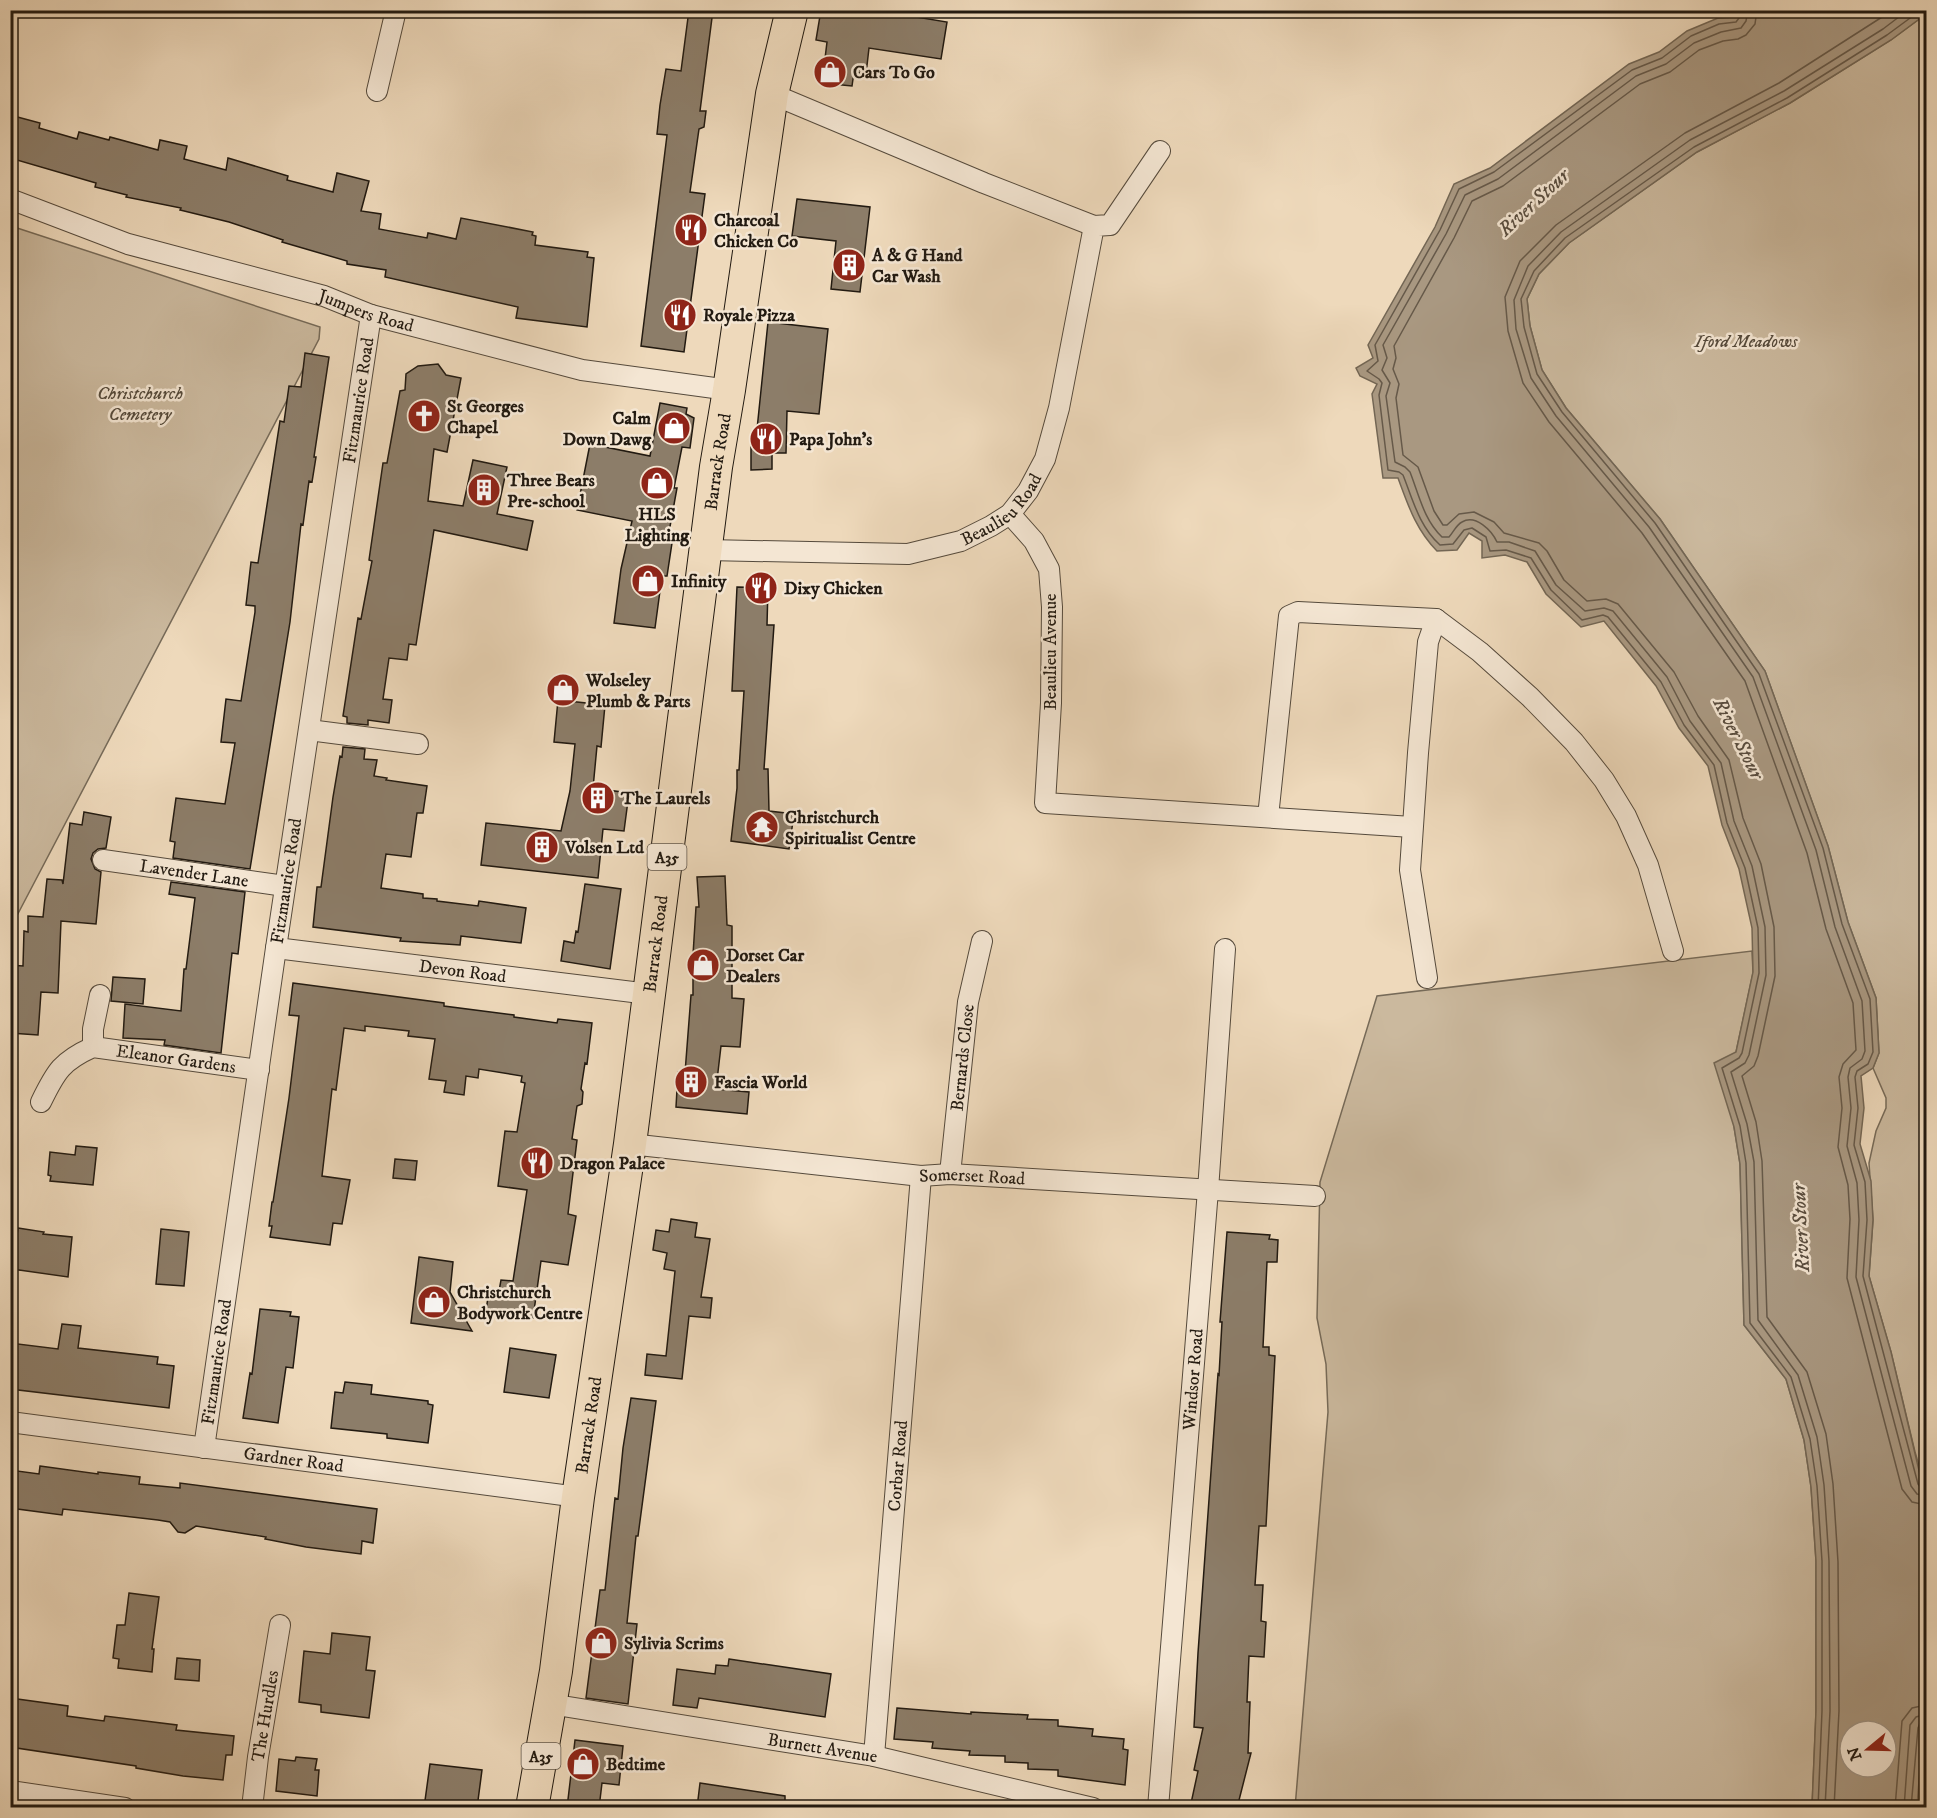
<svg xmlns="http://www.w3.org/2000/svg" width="1937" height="1818" font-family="'IM FELL DW Pica',serif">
	<rect width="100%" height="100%" fill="#eed9bb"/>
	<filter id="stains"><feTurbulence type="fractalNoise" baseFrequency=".00333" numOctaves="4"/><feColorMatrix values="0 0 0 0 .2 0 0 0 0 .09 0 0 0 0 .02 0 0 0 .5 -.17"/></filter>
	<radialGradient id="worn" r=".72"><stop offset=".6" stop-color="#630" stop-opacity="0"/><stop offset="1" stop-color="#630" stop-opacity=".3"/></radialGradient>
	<path fill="#cbb99e" stroke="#766a58" stroke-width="1.5" d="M1926,14v1475l-11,-37 -24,-100 -22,-76 4,-56 -4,-57 7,-32 10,-23v-10l-13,-30 6,-15 -3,-55 -28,-76 -20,-76 -63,-175 -105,-152 -94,-111 -24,-38 -12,-44 -3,-27 12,-25 30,-31 128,-91 93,-49 101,-63z
		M11,226l309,101 -1,12 -308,588z
		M1752,951l1,22 -17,79 -2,75 6,37 4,161 42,54 18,61 7,47 5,74v150l-4,96 -517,1 33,-396 -2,-48 -9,-46 3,-136 57,-186z
		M1926,1689v118l-9,1z"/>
	<path fill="#a99881" stroke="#736654" stroke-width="1.5" fill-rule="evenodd" d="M1734,11l192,-1v4l-35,26 -101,63 -93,49 -128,91 -30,31 -12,25 3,27 12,44 24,38 94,111 105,152 63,175 20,76 28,76 3,55 -6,15 -12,8 3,32 -4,36 11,37 2,39 -4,56 22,76 35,148v189l-9,118h-105l4,-96v-150l-5,-74 -7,-47 -18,-61 -42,-54 -4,-161 -6,-37 -20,-64 22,-11 17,-80 -1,-44 -13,-59 -17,-44 -14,-59 -29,-38 -23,-42 -52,-65 -23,6 -35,-33 -19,-32 -22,-7 -23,3v-17l-13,-8 -12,17 -20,1c-21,-21 -29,-46 -39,-73h-15l-11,-84 5,-10 -17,-8 -4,-8 17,-10 -5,-13 67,-118 19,-43 36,-16 139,-104 30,-12 28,-21 31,-13 16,-1zM1850,1731h36v36h-36z"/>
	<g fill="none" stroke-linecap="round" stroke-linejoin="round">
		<path stroke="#665949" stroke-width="1.5" d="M1740,10l-1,8 -3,4 -17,2 -28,12 -29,22 -30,12 -138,102 -35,17 -19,41 -65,115 3,16 -11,10 12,8 3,4 -3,12 9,75 11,2 4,3c10,25 16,51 37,70l13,-1 11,-14 8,-2 14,9 4,14 16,-1 25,8 20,32 31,30 21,-5 5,2 53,65 23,43 30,40 13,58 18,45 13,60 1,45 -17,80 -3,5 -17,10 18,58 6,37 4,160 41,54 19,62 7,47 5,75v150l-4,97
			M1748,10l-2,11 -5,7 -20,4 -27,11 -28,21 -30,12 -138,103 -33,16 -19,39 -63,111 4,13 -5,12 8,13 -4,13 9,66 10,5 5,5c9,23 14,48 32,65h7c4,-4 7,-12 13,-15 14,-8 30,9 35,20h12l26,9 21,34 29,26 19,-3 9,3 54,66 23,44 31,42 13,58 18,45 13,61 1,48 -17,80 -4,8 -14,9 16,52 7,38 4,158 40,55 19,62 7,48 5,76 1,150 -5,97
			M1757,10l-2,14 -9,11 -8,4 -15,2 -24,9 -29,22 -30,12 -137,102 -31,15 -18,37 -60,108 2,12 -3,11 6,15 -3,14 7,57 15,12 16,44 9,14h4l12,-11 15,-2 20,10 10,11 35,10 8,8 17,29 23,21 19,-2 12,5 56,68 24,44 31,44 14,58 18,46 13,63 1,49 -17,80 -4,10 -12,10 14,46 6,39 5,156 40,55 19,62 7,50 5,78 1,149 -5,97
			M1893,10l-114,73 -94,50 -129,92 -36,36 -15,36 3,34 15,52 26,39 93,111 103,148 62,172 19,76 27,74 3,47 -13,14 -4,13 3,31 -4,39 10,38 2,34 -3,59 55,211 10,13 14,3
			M1908,10l-25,19 -99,62 -94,49 -129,92 -33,34 -14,34 2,29 15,49 25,38 93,111 104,150 63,173 19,77 27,74 3,50 -3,8 -12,9 -2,9 3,31 -4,38 10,37 2,37 -3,57 55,209 6,8 9,2
			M1921,10l-34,25 -100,63 -93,49 -129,91 -31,33 -13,28 3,28 13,47 25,38 93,111 104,151 64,174 19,76 28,75 3,53 -5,12 -11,7 -2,6 3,31 -4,37 11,37 2,38 -4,56 55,208 3,4 5,1
			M1895,1808l7,-87 10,-13 14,-3
			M1904,1808l6,-83 6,-8 10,-3
			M1911,1808l7,-80 2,-5 6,-2"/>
	</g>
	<path fill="#8c7d69" stroke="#221a11" stroke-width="1.5" d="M689,10h24l-13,101h6l-2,16 -5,2 -9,63 15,2 -21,158 -43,-6 26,-211 -10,-1 3,-29 6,-36 15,2z
		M821,10h53l73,12 -6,37 -72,-11 -3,26 -12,-2 -2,14 -30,-3 5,-41 -11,-2z
		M10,115l30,8 -1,5 38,11 2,-7 30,8 1,-3 48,13 2,-10 27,6 -3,13 42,11 2,-12 60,18 -1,4 46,12 4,-19 32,8 -8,30 20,3 -2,15 48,9 1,-5 28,6 5,-21 72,14 -1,3 4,1 -1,9 53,7 -1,5 7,1 -7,69 -71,-9 2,-11 -133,-30 1,-7 -39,-6v-3l-65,-19 1,-2 -54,-18 -49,-12 1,-2 -55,-11 1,-2 -32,-8 1,-4 -86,-25z
		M797,199l73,8 -10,85 -29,-3 5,-48 -44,-5z
		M768,322l60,7 -9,85 -32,-3 -1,42h-14v16l-21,1v-31h5z
		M305,353l24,4 -15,100h2l-4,25 -3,-1 -6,44 -2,-1 -11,98 -40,247 -77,-11 2,-16 -5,-1 6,-43 49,6 10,-61 -14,-1 5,-43 15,2 14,-89v-6l-9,-1 5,-43 7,1 22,-142 4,1 5,-36 12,1z
		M438,364l8,11 15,3 -14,74 -13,-3 -6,52 35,5 10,-46 34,7 -10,47 36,7 -6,29 -93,-20 -18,115 -7,-1 -2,16 -18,-2 -6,41 9,1 -3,23 -21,-3v5l-21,-2v-6l-4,-1 15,-98 3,1 11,-58 -3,-1 14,-97h4l13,-72 5,-1 1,-16 12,-8z
		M660,403l27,5 -1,6 8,4 -4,30 -8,-1 -8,41h3l-10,55h5l-5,33h-5l-7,52 -41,-5 7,-54 11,-48 -55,-11 13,-66 60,12z
		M737,587l31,1 -1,37h7l-10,144h4l1,42 25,3 -5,35 -58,-8 6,-53v-18h2l5,-79h-12z
		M558,700l47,5 -4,42 -4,-1 -4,42 36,5 -5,38 -21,-2 -5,49 -117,-13 5,-42 75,8 9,-40 5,-47 -21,-2z
		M343,747l22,2 -1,10 13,1 -3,16 13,2 -1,2 41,6 -4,27h-6l-6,44 -25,-3 -5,34 42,6v4l14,1v2l41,5 1,-5 47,7 -5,35 -60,-7 -1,9 -60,-4 1,-3 -88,-11 4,-40h4l12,-90 7,-41 2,1z
		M84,812l27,5 -5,31 -8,1 -5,4 -2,6 4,10 6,3 -5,52 -35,-3 -3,72 -17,-1 -3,43 -28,-2v-68l13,1 1,-35 4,1v-16l15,1 4,-38 15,1 1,4 7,-61 12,2z
		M725,876l2,49 5,1v72l12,1 -4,48 -19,-1 -5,43 33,3 -2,22 -71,-7 2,-35 7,1 6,-78h2v-40l3,-48h3l-2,-30z
		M171,882l74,10 -7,62 -6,-1 -11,100 -57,-8 1,-5 -42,-2 2,-34 56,7 3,-42h2l9,-71 -26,-4z
		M585,884l36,5 -11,80 -49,-8 3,-20 10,2 2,-12 2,1z
		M113,977l32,2 -2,25 -32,-3z
		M293,983l151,20v3l70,9v2l43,6 1,-4 34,4 -5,41 -2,-1 -4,26 2,3 -1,12 -5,2 -5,33 5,1 -9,74 8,2 -8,49 -27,-4 -8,57 -47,-7 3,-21 10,1 2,-11 12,1 14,-91 -29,-4 7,-55 12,1 8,-49 -4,-1 1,-6 -43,-7 -1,9 -12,-2 -2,19 -20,-3 2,-11 -17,-2 6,-40 -27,-3 1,-5 -44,-5v5l-21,-3 -8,62 -4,-1 -10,87 28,4 -8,44 -9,-1 -3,22 -60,-8 2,-11h-3l3,-24h1l16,-104 10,-82 -10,-1z
		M76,1146l21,2 -4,37 -43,-4 1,-5 -3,-1 2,-23 25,3z
		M395,1159l22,2 -2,19 -22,-2z
		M671,1219l26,4 -2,14 15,2 -9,58 11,1 -2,20 -21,-2 -7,63 -37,-4 2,-21 19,2 9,-85 -11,-2 3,-16 -14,-3 3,-20 13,2z
		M18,1228l26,4 -1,2 29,3 -4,40 -56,-8z
		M161,1229l28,3 -5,54 -28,-2z
		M1227,1232l43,3 -1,4 9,1 -1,22h-10l-4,85h6v8l6,1 -9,170h-7l-4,59h8l-2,36 5,1 -2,35 -15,-1 -2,46h3l-2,51h3l-14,55h-47l8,-37 -4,-1 9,-42 -9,-1 4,-74 20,-279 1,1 3,-53h-2z
		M419,1257l34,5 -3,30 22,39 -61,-8z
		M260,1309l31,3 -1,4 9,1 -6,51 -7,-1 -8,56 -35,-5 7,-45 2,1z
		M62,1324l19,2 -3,22 80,9 -1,7 17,2 -5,42 -159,-19v-46l48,6z
		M510,1348l46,7 -7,43 -45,-6z
		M345,1382l27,3 -1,9 57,7v3l5,1 -5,38 -41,-5v-4l-56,-6 4,-36 8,1z
		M631,1398l25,3 -18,135h-2l-9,87 10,1 -9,80 -42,-6 14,-108h5l10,-92 3,1 5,-51z
		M40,1466l58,8v-2l42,5 -1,7 41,4v-5l197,26 -4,34 -11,-2 -1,13 -55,-7 -41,-8 1,-2 -70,-11 -11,7 -7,-1 -8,-10 -12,-2 -95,-11 -1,6 -52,-7v-38l29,4z
		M129,1593l30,4 -7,52h2l-2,23 -34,-4 1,-9 -6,-1 4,-33h8z
		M332,1633l38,4 -4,33 9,1 -6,47 -48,-6v-7l-22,-3 5,-51 26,3z
		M177,1658l23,2 -1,21 -24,-2z
		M729,1659l102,15 -6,43 -126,-19 -2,10 -24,-3 4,-36 38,5 1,-9 12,1z
		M10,1698l58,8 -1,10 37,5 1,-5 72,9 -1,5 58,6 -2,19h-6l-3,25 -40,-4 -47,-8v-2l-126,-19z
		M897,1708l74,6v-2l57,3 -1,4 31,1v6l35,3 -1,7 32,3 -1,10 5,1 -3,35 -67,-9v-6l-30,-1v-6l-23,-1v-6l-36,-1 1,-4 -38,-3 1,-6 -39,-3z
		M575,1740l48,6 -4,39 -17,-2 -3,25h-32z
		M296,1757l21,2 -2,11h4l-2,26 -41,-5 3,-32 16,2z
		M430,1764l52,6 -5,38h-53z
		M700,1783l85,13v12h-88z"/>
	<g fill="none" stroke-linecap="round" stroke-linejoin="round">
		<defs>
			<g id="minor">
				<path d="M377,91l19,-81"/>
				<path d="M772,94l212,89 110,43"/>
				<path id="s1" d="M10,199l118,45 196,52 47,19 211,55 147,20"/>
				<path d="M1010,514l24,27 15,28 3,38 -1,96 -6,100 367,24"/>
				<path id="s2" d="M707,550l201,4 53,-13 30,-15 19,-12 18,-23 17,-32 14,-51 35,-182 16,-1 50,-74"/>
				<path d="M309,730l109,14"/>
				<path d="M1268,817l21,-201 9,-4 138,7 44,33 50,45 44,45 30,38 22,36 22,49 25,86"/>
				<path id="s3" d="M103,860l182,26"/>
				<path id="s4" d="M276,948l373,46"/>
				<path d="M1427,978l-17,-108 8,-117 10,-111 8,-23"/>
				<path d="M93,1047v-18l7,-34"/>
				<path id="s5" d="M41,1102c15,-31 21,-41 52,-55l166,23"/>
				<path id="s6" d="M630,1144l291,32 29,-2 365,22"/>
				<path id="s7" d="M950,1174l18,-172 14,-61"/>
				<path id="s8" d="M10,1422l568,75"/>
				<path id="s9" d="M204,1448l72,-500 95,-633"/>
				<path id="s10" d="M550,1704l324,52 219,52"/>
				<path id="s11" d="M874,1756l47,-580"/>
				<path d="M10,1791l115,17"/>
				<path id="s12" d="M252,1808l6,-51 22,-132"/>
				<path id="s13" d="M1158,1808l50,-618 17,-241"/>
			</g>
			<g id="primary">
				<path id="s14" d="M532,1808l24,-137 22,-174 52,-353 86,-677 13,-77 43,-296 20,-84"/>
			</g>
		</defs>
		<use href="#minor" stroke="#554a3c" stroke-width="22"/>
		<use href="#primary" stroke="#221a11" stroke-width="34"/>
		<use href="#minor" stroke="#f4e6d3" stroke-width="20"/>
		<use href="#primary" stroke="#eed9bb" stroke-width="32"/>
	</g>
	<defs>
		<symbol id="shop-disc" viewBox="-11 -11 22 22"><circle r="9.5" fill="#8f2418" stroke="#f4e6d3"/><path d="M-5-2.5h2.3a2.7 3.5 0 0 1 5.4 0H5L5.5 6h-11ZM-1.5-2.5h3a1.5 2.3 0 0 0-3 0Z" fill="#fff"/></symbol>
		<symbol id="restaurant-disc" viewBox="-11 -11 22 22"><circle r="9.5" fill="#8f2418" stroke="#f4e6d3"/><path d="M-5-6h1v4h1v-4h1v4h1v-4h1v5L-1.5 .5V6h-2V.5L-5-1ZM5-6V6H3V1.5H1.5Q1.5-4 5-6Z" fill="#fff"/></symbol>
		<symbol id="building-disc" viewBox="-11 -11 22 22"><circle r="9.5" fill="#8f2418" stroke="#f4e6d3"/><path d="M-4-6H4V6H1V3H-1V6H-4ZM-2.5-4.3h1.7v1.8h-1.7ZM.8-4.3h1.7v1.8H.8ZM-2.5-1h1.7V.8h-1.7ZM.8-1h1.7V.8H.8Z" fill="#fff"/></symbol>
		<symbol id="church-disc" viewBox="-11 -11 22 22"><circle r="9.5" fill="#8f2418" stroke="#f4e6d3"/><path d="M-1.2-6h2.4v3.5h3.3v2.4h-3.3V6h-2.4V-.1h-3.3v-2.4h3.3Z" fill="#fff"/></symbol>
		<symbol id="temple-disc" viewBox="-11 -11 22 22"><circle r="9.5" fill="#8f2418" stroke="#f4e6d3"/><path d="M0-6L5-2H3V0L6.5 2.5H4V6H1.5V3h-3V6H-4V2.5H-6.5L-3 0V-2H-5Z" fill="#fff"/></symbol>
	</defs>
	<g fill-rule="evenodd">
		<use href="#shop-disc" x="811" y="53" width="38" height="38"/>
		<use href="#restaurant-disc" x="672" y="211" width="38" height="38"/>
		<use href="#building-disc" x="830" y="246" width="38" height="38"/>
		<use href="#restaurant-disc" x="661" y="296" width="38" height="38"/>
		<use href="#church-disc" x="405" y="397" width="38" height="38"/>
		<use href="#shop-disc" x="655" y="409" width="38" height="38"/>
		<use href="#restaurant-disc" x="747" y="420" width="38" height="38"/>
		<use href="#shop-disc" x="638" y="464" width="38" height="38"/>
		<use href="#building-disc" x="465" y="471" width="38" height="38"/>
		<use href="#shop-disc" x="629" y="562" width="38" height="38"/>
		<use href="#restaurant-disc" x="742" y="569" width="38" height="38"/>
		<use href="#shop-disc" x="544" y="671" width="38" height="38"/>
		<use href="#building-disc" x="579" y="779" width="38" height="38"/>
		<use href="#temple-disc" x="743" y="808" width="38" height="38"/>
		<use href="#building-disc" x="523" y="828" width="38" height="38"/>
		<use href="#shop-disc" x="684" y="946" width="38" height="38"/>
		<use href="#building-disc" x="672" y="1063" width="38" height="38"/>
		<use href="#restaurant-disc" x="518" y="1144" width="38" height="38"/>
		<use href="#shop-disc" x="415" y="1283" width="38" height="38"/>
		<use href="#shop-disc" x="582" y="1624" width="38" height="38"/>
		<use href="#shop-disc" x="564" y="1745" width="38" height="38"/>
	</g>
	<g text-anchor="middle" stroke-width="5" stroke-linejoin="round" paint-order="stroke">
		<g fill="#f4e6d3" stroke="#61574b" stroke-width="1.5">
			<rect x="647.5" y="844" width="39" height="26" rx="4.5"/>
			<rect x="521.5" y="1743" width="39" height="26" rx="4.5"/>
		</g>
		<g font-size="16" font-weight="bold" fill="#221a11">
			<text x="667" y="863">A35</text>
			<text x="541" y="1762">A35</text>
		</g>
		<g font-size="18" font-weight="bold" fill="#221a11" stroke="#f4e6d3" text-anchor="start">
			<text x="853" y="78">Cars To Go</text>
			<text x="714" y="226">Charcoal<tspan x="714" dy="21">Chicken Co</tspan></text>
			<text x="872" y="261">A &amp; G Hand<tspan x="872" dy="21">Car Wash</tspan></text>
			<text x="703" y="321">Royale Pizza</text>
			<text x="447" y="412">St Georges<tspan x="447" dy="21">Chapel</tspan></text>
			<text x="651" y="424" text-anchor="end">Calm<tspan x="651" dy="21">Down Dawg</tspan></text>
			<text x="789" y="445">Papa John's</text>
			<text x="507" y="486">Three Bears<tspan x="507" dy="21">Pre-school</tspan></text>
			<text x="657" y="520" text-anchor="middle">HLS<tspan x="657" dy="21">Lighting</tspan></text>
			<text x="671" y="587">Infinity</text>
			<text x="784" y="594">Dixy Chicken</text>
			<text x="586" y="686">Wolseley<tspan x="586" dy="21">Plumb &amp; Parts</tspan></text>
			<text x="621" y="804">The Laurels</text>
			<text x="785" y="823">Christchurch<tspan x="785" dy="21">Spiritualist Centre</tspan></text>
			<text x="565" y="853">Volsen Ltd</text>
			<text x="726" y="961">Dorset Car<tspan x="726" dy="21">Dealers</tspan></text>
			<text x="714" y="1088">Fascia World</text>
			<text x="560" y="1169">Dragon Palace</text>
			<text x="457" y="1298">Christchurch<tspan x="457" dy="21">Bodywork Centre</tspan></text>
			<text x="624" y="1649">Sylivia Scrims</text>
			<text x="606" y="1770">Bedtime</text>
		</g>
		<g font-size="18" fill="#221a11" stroke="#f4e6d3">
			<text dy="6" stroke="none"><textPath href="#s1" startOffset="374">Jumpers Road</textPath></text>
			<text dy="6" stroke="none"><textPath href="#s9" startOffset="1059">Fitzmaurice Road</textPath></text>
			<text dy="6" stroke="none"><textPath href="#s14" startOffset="1359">Barrack Road</textPath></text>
			<text dy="6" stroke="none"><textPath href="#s2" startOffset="308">Beaulieu Road</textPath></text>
			<text transform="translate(1050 652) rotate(-90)" y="6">Beaulieu Avenue</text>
			<text dy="6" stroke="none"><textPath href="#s3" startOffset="92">Lavender Lane</textPath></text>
			<text dy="6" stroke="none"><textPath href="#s9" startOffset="573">Fitzmaurice Road</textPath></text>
			<text dy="6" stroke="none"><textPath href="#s14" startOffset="873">Barrack Road</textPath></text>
			<text dy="6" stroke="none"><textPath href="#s4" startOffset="188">Devon Road</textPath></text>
			<text dy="6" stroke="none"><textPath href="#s7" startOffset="117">Bernards Close</textPath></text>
			<text dy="6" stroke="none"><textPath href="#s5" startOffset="162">Eleanor Gardens</textPath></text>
			<text dy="6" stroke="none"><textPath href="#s6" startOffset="344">Somerset Road</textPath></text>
			<text dy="6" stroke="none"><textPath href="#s9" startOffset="87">Fitzmaurice Road</textPath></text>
			<text dy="6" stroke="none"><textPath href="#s13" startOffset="430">Windsor Road</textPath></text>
			<text dy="6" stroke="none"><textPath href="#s14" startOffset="387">Barrack Road</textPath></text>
			<text dy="6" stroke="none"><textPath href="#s8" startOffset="286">Gardner Road</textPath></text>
			<text dy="6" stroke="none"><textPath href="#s11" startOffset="291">Corbar Road</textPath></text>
			<text dy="6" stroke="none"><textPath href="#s12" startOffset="93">The Hurdles</textPath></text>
			<text dy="6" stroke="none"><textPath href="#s10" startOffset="276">Burnett Avenue</textPath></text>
		</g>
		<g font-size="18" font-style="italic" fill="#554a3b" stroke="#f4e6d3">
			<text x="1746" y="347">Iford Meadows</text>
			<text x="140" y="399">Christchurch<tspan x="140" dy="21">Cemetery</tspan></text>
		</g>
		<g font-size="20" font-style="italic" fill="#584c3e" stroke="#f4e6d3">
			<text transform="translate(1533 202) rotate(-43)" y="7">River Stour</text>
			<text transform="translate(1739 738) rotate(63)" y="7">River Stour</text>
			<text transform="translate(1800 1228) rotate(-93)" y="7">River Stour</text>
		</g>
	</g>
	<rect width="1937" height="1818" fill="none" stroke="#eed9bb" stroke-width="36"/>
	<rect x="12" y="12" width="1913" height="1794" fill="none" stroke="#221a11" stroke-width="3"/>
	<rect x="18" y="18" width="1901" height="1782" fill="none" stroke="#221a11" stroke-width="1.5"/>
	<g transform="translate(1868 1749) rotate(251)"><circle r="28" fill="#f4e6d3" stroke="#a09485" stroke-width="1.5"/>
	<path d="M0-4.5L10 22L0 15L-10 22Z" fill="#8f2418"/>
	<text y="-9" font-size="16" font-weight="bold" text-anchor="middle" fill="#221a11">N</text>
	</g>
	<rect width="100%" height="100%" filter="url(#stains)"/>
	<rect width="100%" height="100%" fill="url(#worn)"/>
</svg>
